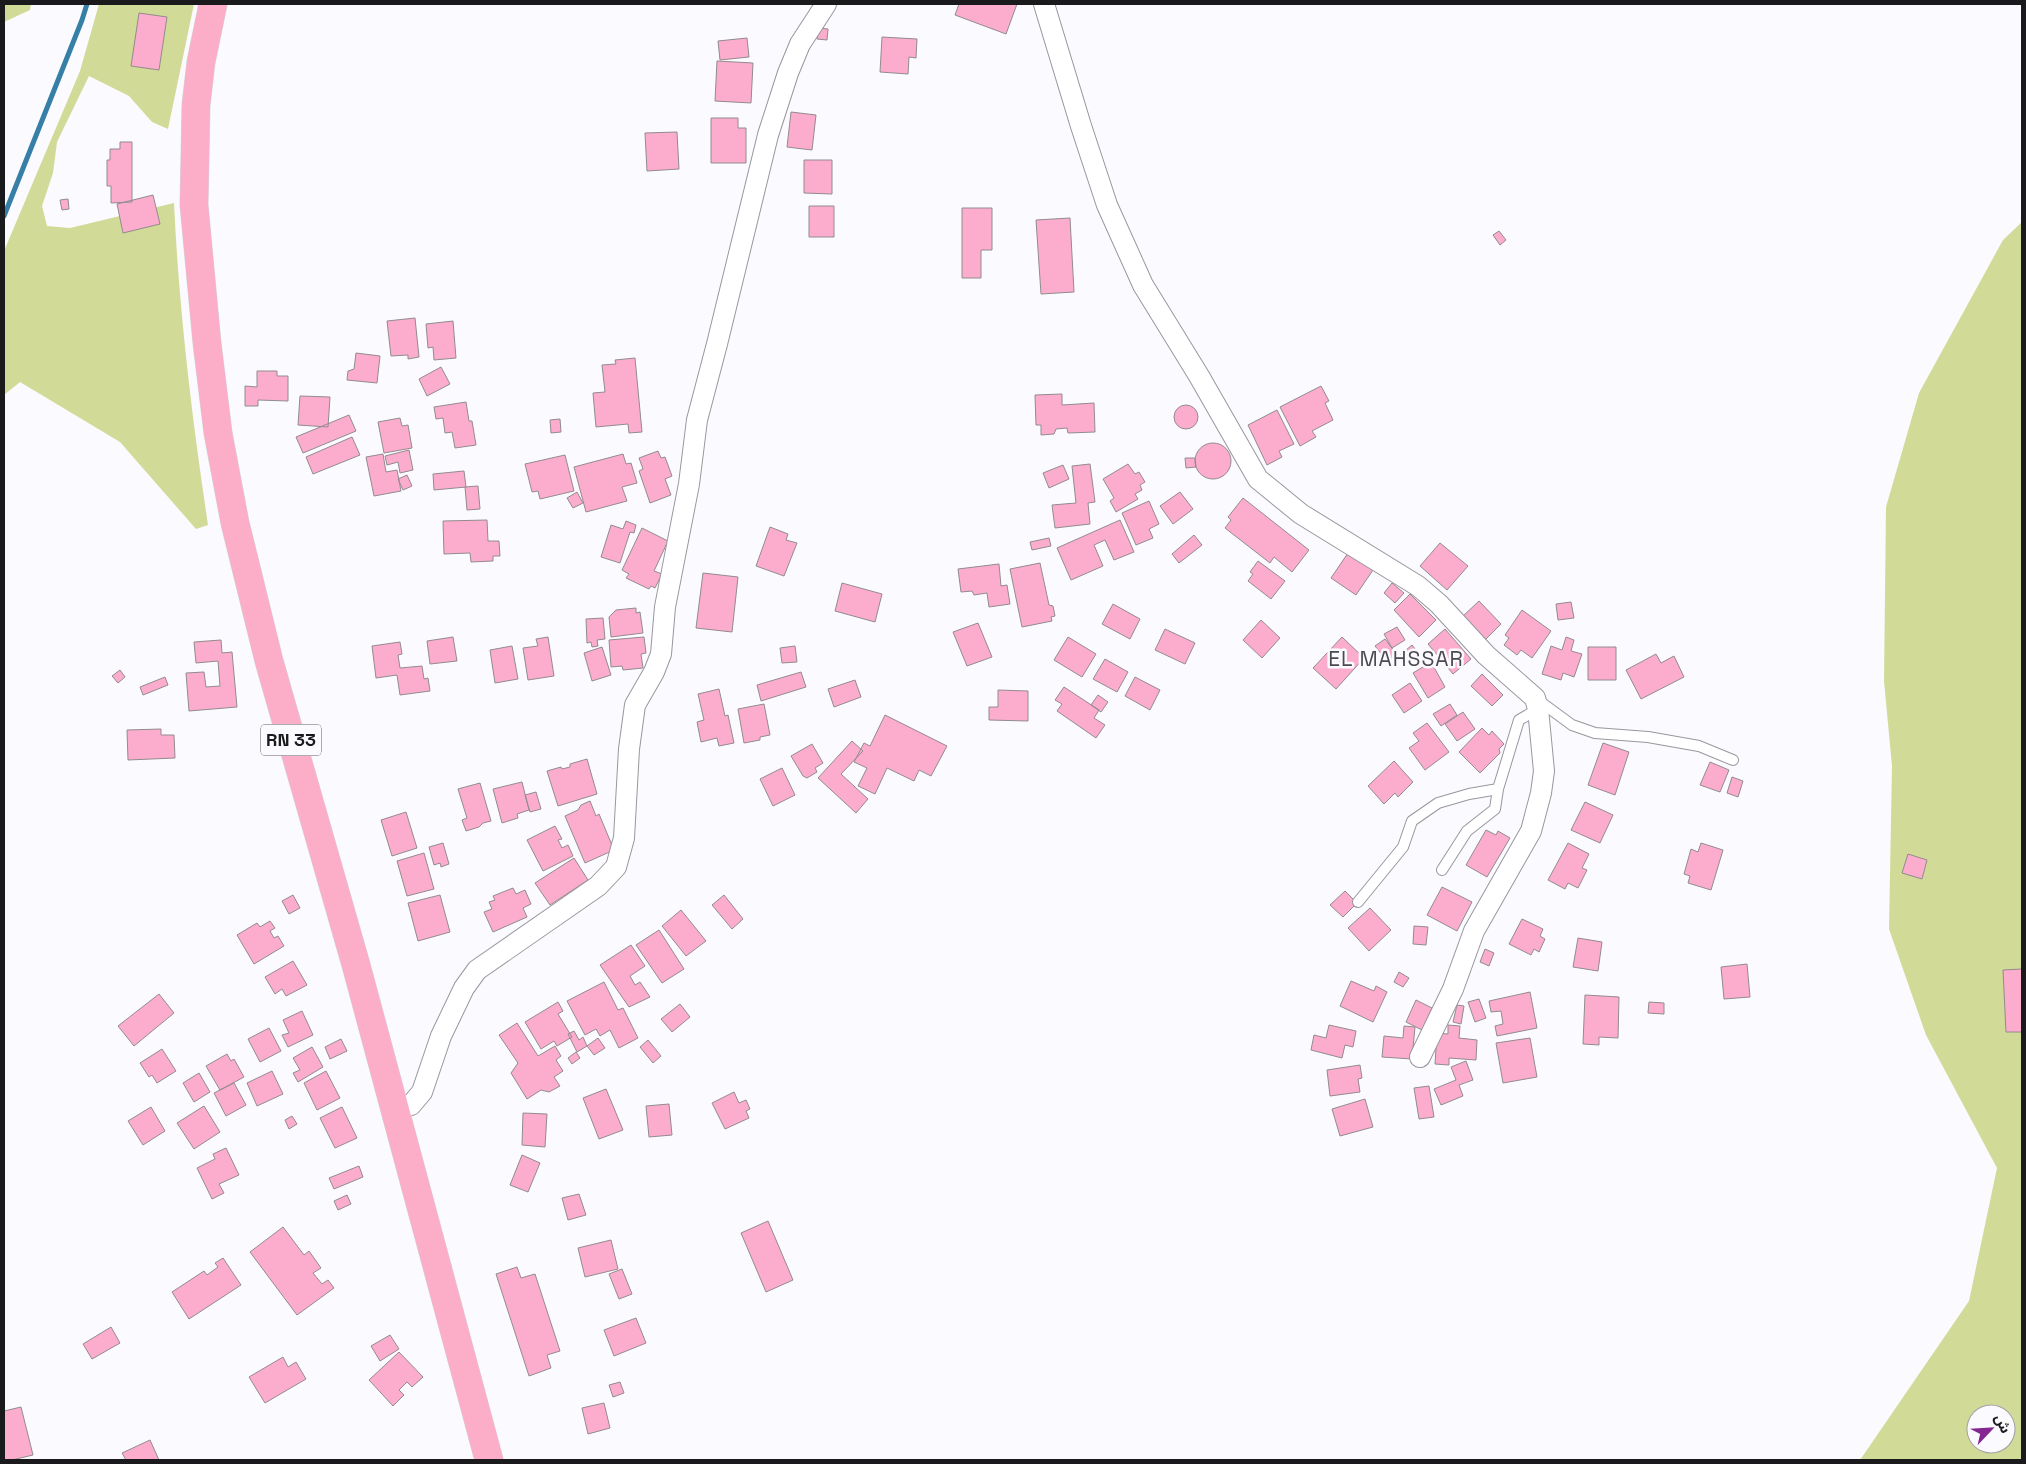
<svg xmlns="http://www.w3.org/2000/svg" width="2026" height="1464" font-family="'Space Grotesk','Noto Sans Arabic',sans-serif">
	<rect width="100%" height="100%" fill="#fbfafe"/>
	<path fill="#d2da98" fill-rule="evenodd" d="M4,4h27l-1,6 -26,12z
		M99,4h95l-26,125 -16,-7 -23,-26 -40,-20 -32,66 -4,31 -11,33 5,20 23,2 104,-25c5,108 18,215 34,322l-12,4 -76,-87 -100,-60 -16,13v-144l76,-180z
		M2022,222v1238h-162l109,-159 28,-133 -71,-133 -37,-106 3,-163 -8,-85 2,-174 33,-114 84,-153zM1976,1414h30v30h-30z"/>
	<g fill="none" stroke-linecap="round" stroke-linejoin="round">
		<path stroke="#3680a7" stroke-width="5" d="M4,216l78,-196 5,-16"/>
	</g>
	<path fill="#fcadcd" stroke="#928b8d" d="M959,4h58l-11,30 -51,-19z
		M139,13l28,4 -8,53 -28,-4z
		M818,28l10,1 -1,11 -10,-1z
		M882,37l35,2 -1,19 -7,-1 -1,17 -28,-2z
		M747,38l2,19 -29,3 -2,-19z
		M717,61l36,2 -2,40 -36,-2z
		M791,112l25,3 -4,35 -25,-3z
		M711,118h27v10h8v35h-35z
		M677,132l2,37 -32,2 -2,-38z
		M120,142h12v60l-21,1v-17h-4v-26h3v-11h10z
		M804,160h28v34l-28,-1z
		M153,195l7,29 -37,9 -6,-29z
		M68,199l1,10 -7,1 -2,-10z
		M809,206h25v31h-25z
		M962,208h30v42h-11v28h-19z
		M1070,218l4,74 -33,2 -5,-74z
		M1499,231l7,9 -6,5 -7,-10z
		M415,318l4,39 -11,2v-4l-17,1 -4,-35z
		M453,321l3,37 -22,2 -1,-13 -5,1 -2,-24z
		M356,353l24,3 -3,27 -30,-3 1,-9 6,-2z
		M635,358l7,74 -13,1 -1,-9 -32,3 -3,-34 12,-1 -3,-27 14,-1 -1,-4z
		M441,367l9,17 -23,12 -8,-17z
		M257,371h20v5h11v25l-30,-1v6h-13v-20l12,1z
		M1321,386l8,15 -4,2 8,17 -21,11 4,6 -16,9 -20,-39z
		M1062,394v11l32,-2 1,29 -27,1 -1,-5 -11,1 -2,5 -13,1v-10h-5l-1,-30z
		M300,396l30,1 -2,30 -30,-2z
		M466,402l3,19h3l4,24 -21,3 -3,-16 -7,1 -2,-15 -7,1 -2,-12z
		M1174 417a12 12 0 1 1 24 0a12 12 0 1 1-24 0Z
		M1277,410l17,34 -15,7 3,6 -15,8 -19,-40z
		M349,415l7,16 -53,22 -7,-16z
		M400,418l2,8 6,-1 4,23 -28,5 -6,-31z
		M560,419l1,13 -10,1 -1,-13z
		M352,437l8,18 -47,19 -7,-17z
		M1195 461a18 18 0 1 1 36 0a18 18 0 1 1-36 0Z
		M409,450l4,20 -13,3 -2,-11 -11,3 -2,-9z
		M658,451l3,7 4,-1 7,19 -7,3 6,16 -21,8 -11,-32 4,-2 -4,-11z
		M383,454l3,18 11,-2 4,21 -27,5 -8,-39z
		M623,454l3,10 5,-1 6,20 -15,4 5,14 -41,11 -12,-45z
		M565,455l9,36 -34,8 -2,-8 -6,1 -7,-28z
		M1185,458h10l1,9 -10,1z
		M1090,464l5,38 -7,1 2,21 -35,4 -3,-23 24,-2 -4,-37z
		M1128,464l7,10 4,-2 6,10 -5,3 2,5 -7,4 3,5 -22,13 -6,-11 4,-3 -11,-19z
		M1063,465l6,14 -20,9 -6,-15z
		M464,471l2,16 -32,3 -1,-16z
		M407,475l5,11 -9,4 -5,-11z
		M478,486l2,23 -13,1 -2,-23z
		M577,492l6,11 -10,5 -6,-10z
		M1180,492l13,17 -20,15 -13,-18z
		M1243,498l66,52 -17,22 -18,-15 -4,6 -45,-35 6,-8 -3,-3z
		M1149,501l10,23 -10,5 4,9 -17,7 -14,-32z
		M487,520l1,21h11l1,15h-7v5l-22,1 -1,-9 -26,1 -1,-33z
		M1120,520l14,32 -20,8 -9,-20 -11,5 9,21 -32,14 -14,-32z
		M626,521l10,4 -2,8 -4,-1 -10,31 -19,-6 10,-32 12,4z
		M770,527l18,7 -2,6 11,3 -13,33 -28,-10z
		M642,528l26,13 -14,30 8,3 -7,14 -4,-2 -2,3 -23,-11 3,-4 -7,-4z
		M1194,535l8,10 -23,18 -7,-9z
		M1049,538l2,8 -19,4 -2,-8z
		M1440,543l28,23 -21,24 -27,-24z
		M1348,553l25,17 -17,25 -25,-17z
		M1258,561l27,20 -14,18 -23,-18 5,-7 -3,-2z
		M1040,563l9,42 4,1 2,10 -4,1 1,4 -30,6 -12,-58z
		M999,564l2,22 6,-1 3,19 -21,3 -2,-14 -13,2 -2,-4 -11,1 -3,-23z
		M703,573l35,4 -6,55 -36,-4z
		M842,583l40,11 -7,28 -40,-11z
		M1392,583l12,10 -9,10 -11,-10z
		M1410,594l26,26 -17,17 -25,-27z
		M1479,601l22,23 -16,16 -23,-23z
		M1571,602l3,16 -16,2 -2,-16z
		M1113,604l27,15 -10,20 -28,-15z
		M636,608v5l4,-1 3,21 -32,4 -2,-20 7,-7z
		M1522,610l29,21 -19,27 -11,-8 -4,5 -13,-10 5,-7 -4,-3z
		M603,618l2,21 -8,1 1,6 -6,1 -1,-5 -4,1 -1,-24z
		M1261,620l19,18 -18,20 -19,-18z
		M978,623l14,34 -25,9 -14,-34z
		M1397,627l8,13 -13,8 -8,-14z
		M1165,629l30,14 -10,21 -30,-14z
		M1445,629l26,30 -18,15 -25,-30z
		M453,637l4,24 -27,3 -3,-23z
		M548,637l6,39 -26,4 -5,-32 15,-2 -2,-7z
		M644,637l2,16 -5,1 2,14 -20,2 -1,-4 -11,1 -2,-27z
		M1068,637l28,17 -14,23 -28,-17z
		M1342,637l22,21 -28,31 -23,-21z
		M1566,637l8,3 -3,11 11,3 -8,23 -11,-4 -2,7 -19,-6 9,-28 11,4z
		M1385,639l15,20 -9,7 -16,-20z
		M221,640l1,13 10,-1 5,55 -48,4 -3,-38 18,-1 2,15 14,-1 -2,-25 -22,2 -2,-21z
		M400,642l2,12 -4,1 2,13 22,-2 2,13 4,-1 2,13 -30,4 -3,-20 -21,3 -4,-32z
		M1412,645l6,8 -12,10 -6,-8z
		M512,646l6,33 -23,4 -5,-33z
		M795,646l2,16 -15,1 -2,-15z
		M602,647l9,28 -19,6 -8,-28z
		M1588,647h28v33h-28z
		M1656,654l5,9 13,-7 10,21 -43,22 -15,-29z
		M1105,659l23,13 -11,20 -24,-13z
		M1431,662l14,25 -17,11 -15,-25z
		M120,670l5,7 -7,6 -6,-7z
		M801,672l5,15 -45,14 -4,-16z
		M1482,674l21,21 -11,11 -21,-20z
		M165,677l3,8 -25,10 -3,-8z
		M1135,677l25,13 -10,20 -25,-14z
		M855,680l6,17 -27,10 -6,-18z
		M1410,683l12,18 -18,12 -12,-18z
		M1064,687l35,23 -5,8 11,7 -9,13 -39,-27 5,-7 -7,-4z
		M719,689l6,27 3,-1 6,28 -15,3 -2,-8 -16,4 -4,-20 7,-2 -6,-26z
		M998,690l30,1v30l-39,-1v-13h9z
		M1098,695l10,7 -7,10 -10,-7z
		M764,704l6,31 -10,2v3l-16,3 -6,-34z
		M1450,704l7,11 -16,11 -8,-12z
		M1463,712l12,17 -18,12 -12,-17z
		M885,715l62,31 -16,30 -12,-6 -5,11 -27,-13 -12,26 -17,-8 9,-18 -13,-6 10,-19 6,3z
		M1427,723l22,29 -24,18 -16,-22 10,-7 -6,-8z
		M1482,728l7,7 3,-4 12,13 -5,5 1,4 -20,20 -21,-21z
		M161,729v6h13l1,23 -47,2 -1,-30z
		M852,741l11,10 -22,23 27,25 -12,14 -38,-35z
		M1603,743l26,9 -14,43 -27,-10z
		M812,744l11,19 -8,5 2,4 -10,6 -4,-2 -12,-20z
		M587,759l10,35 -39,12 -11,-35 14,-4 1,2 8,-2v-3z
		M1394,761l19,21 -15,15 -3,-4 -11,11 -16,-18z
		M1710,762l19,8 -9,22 -20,-7z
		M782,768l13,27 -22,11 -13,-27z
		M1732,777l11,4 -5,16 -11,-4z
		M522,782l7,28 -12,4 1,4 -16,5 -9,-34z
		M480,783l11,38 -8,2 -4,4 -13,4 -4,-11 5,-2 -9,-29z
		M536,792l5,17 -11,3 -5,-17z
		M590,801l6,15 3,-2 15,36 -29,13 -20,-47 13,-6 3,-5z
		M1585,802l28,13 -13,28 -29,-13z
		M406,812l11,36 -25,8 -11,-36z
		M555,826l7,13 -4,1 4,8 6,-3 5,11 -30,15 -16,-31z
		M1486,830l10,5 2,-4 12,7 -23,39 -21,-12z
		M443,843l6,21 -8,3 -1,-4 -6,2 -5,-18z
		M1568,843l21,11 -7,14 5,2 -9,18 -10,-5 -3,6 -17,-9z
		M1701,843l22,7 -12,40 -23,-7 2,-7 -6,-2 7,-25 7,3z
		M424,853l10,36 -27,7 -10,-35z
		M1908,854l19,6 -5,19 -20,-6z
		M574,858l14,22 -38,25 -15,-22z
		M1442,887l30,15 -15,29 -30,-16z
		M513,888l3,6 9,-4 6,14 -8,4 4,9 -34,15 -9,-20 8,-3 -3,-7 6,-2 -2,-4z
		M1345,891l12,12 -14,14 -13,-12z
		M293,895l7,13 -11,6 -7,-13z
		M440,895l10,37 -32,9 -10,-38z
		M724,895l19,24 -11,10 -20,-24z
		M1370,908l21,22 -22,21 -21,-23z
		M681,910l25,31 -20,15 -24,-30z
		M1522,919l21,10 -3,7 5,3 -6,13 -5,-3 -3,6 -22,-11z
		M270,921l5,7 -5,3 4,7 4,-2 6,10 -30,18 -17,-29 20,-12 3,4z
		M1414,926l14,1 -2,18 -13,-1z
		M659,930l25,39 -22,14 -26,-38z
		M1578,938l24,4 -4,29 -25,-4z
		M631,945l14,21 -15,10 5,9 5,-3 10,15 -21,10 -29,-42z
		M1485,949l9,4 -5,13 -9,-4z
		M293,961l14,24 -21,11 -4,-7 -7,5 -10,-17z
		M1747,964l3,33 -26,2 -3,-32z
		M2022,969v63h-16l-3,-62z
		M1399,972l10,6 -6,9 -9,-5z
		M1351,981l23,10 2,-5 11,6 -14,30 -33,-16z
		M604,982l14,28 5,-2 15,30 -19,10 -9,-18 -10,6 -4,-7 -11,6 -18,-34z
		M1530,992l7,36 -40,8 -2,-10 8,-2 -2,-13 -10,1 -2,-11z
		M159,994l15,19 -40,33 -16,-20z
		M1585,995l34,2 -1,41 -19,-1v8l-16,-1z
		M1479,999l7,19 -11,4 -7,-20z
		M1416,1000l16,8 -10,22 -16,-8z
		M558,1002l5,9 -5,3 14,23 -15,9 -3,-5 -13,8 -16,-27z
		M1649,1002l15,1v11l-16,-1z
		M680,1004l10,13 -18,15 -11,-13z
		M1457,1005l7,1 -3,18 -8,-2z
		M302,1011l11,24 -25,12 -6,-12 7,-2 -6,-13z
		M517,1023l21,33 17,-10 6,10 -5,4 7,11 -9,6 6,9 -11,6 -8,-2 -14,9 -16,-26 7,-10 -19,-28z
		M1329,1025l27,6 -3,16 -8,-2 -3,13 -31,-8 3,-15 12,3z
		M1448,1025l12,1 -1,12 18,2 -1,20 -27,-2v7l-14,-1 2,-31 11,1z
		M1404,1026l11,1 -3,32 -30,-2 2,-21 19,2z
		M269,1028l12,23 -21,11 -12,-23z
		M574,1031l5,9 4,-3 4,9 -10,6 -9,-18z
		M598,1038l7,10 -11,7 -7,-9z
		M1530,1038l7,39 -34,6 -7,-40z
		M341,1039l6,12 -17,8 -5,-12z
		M648,1040l13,16 -8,7 -13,-16z
		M312,1047l11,20 -25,15 -5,-9 7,-3 -7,-12z
		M162,1049l14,22 -19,12 -5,-8 -3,2 -9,-14z
		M576,1052l4,6 -8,6 -4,-6z
		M227,1054l4,7 3,-2 10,18 -24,13 -14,-24z
		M1466,1061l7,19 -14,5 4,11 -22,9 -7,-16 22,-9 -5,-13z
		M1360,1065l2,13 -4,1 2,13 -30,4 -3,-26z
		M272,1071l11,23 -26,12 -10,-23z
		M326,1071l14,27 -23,12 -13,-27z
		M199,1073l11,19 -16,10 -11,-19z
		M234,1083l12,22 -20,11 -12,-23z
		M1429,1086l5,31 -15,2 -5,-31z
		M606,1089l17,41 -24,9 -16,-41z
		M734,1092l5,11 7,-3 4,9 -4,2 3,7 -24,11 -13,-26z
		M1365,1099l8,28 -33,9 -8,-27z
		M669,1104l3,31 -23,2 -3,-31z
		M204,1106l16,26 -26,17 -17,-26z
		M151,1107l14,24 -22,14 -15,-24z
		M342,1107l15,31 -22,10 -15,-30z
		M523,1113l24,1 -2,33 -23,-2z
		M292,1116l5,8 -8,5 -4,-9z
		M226,1148l13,27 -20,9 5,9 -12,6 -15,-31 18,-9 -2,-5z
		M522,1155l18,8 -12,29 -18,-7z
		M359,1166l4,11 -29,12 -5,-11z
		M579,1194l7,21 -18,5 -6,-22z
		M347,1195l4,9 -13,6 -4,-9z
		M768,1221l25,59 -27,12 -25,-59z
		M283,1227l21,28 5,-4 12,17 -8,5 9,11 6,-4 6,8 -37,27 -47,-63z
		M611,1240l7,29 -33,8 -7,-29z
		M223,1258l18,27 -52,34 -17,-27 32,-21 3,4 11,-8 -3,-4z
		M517,1267l4,11 14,-4 25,77 -13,4 4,13 -22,8 -33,-102z
		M622,1269l10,25 -13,5 -10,-25z
		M636,1318l10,25 -32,13 -10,-26z
		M111,1327l9,16 -28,16 -9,-15z
		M390,1335l9,14 -19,12 -9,-15z
		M399,1352l24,25 -11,10 -5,-5 -8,8 5,5 -11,11 -24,-26z
		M283,1357l5,10 8,-5 10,17 -41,24 -16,-26z
		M620,1382l4,11 -11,4 -4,-12z
		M604,1403l6,25 -22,6 -6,-26z
		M21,1407l12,48 -21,5h-8v-49z
		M150,1440l9,20h-33l-4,-7z"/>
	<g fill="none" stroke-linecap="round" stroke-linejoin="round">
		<defs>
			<path id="lane" d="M1538,700l34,25 23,8 53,4 51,9 34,14
				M1442,870l25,-39 28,-22 3,-20 21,-69 19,-11
				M1358,902l45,-55 9,-26 26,-18 31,-9 29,-5"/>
			<path id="street" d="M1044,4l37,122 26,79 36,80 56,91 59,103 43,35 117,72 21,18 47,51 49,43 3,11 6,62 -3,22 -10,38 -57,100 -21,58 -33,68
				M394,1110l17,-5 11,-13 19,-56 23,-48 13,-18 121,-84 18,-19 8,-29 5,-89 6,-44 19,-33 7,-18 4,-47 24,-123 8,-64 20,-76 51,-209 20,-62 12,-29 26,-40"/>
			<path id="primary" d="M213,4l-12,58 -5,43 -2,100 13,138 11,90 17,90 34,138 87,304 133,495"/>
		</defs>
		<use href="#lane" stroke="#98979d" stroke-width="12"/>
		<use href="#street" stroke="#98979d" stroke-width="22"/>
		<use href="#primary" stroke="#d6d6d6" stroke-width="29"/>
		<use href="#lane" stroke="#fff" stroke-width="10"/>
		<use href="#street" stroke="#fff" stroke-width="20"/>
		<use href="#primary" stroke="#fcadc7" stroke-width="28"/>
	</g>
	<g text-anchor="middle" stroke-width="5" stroke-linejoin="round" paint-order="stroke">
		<rect fill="#fbfafe" stroke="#5e5d60" stroke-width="1" x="261" y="724.5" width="60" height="31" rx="4"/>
		<g font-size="18" font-weight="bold" fill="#1a1a1c">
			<text x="291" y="746">RN 33</text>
		</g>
		<g font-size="21" letter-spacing="1" fill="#4c4a50" stroke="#fbfafe">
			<text x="1396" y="666">EL MAHSSAR</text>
		</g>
	</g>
	<rect width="2026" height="1464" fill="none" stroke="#1a1a1c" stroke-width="10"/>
	<g transform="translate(1991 1429) rotate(65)"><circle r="24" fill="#fbfafe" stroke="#a1a0a4"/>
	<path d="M0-4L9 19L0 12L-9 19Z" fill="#842792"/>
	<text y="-8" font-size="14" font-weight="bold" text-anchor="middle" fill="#1a1a1c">ش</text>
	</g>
</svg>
